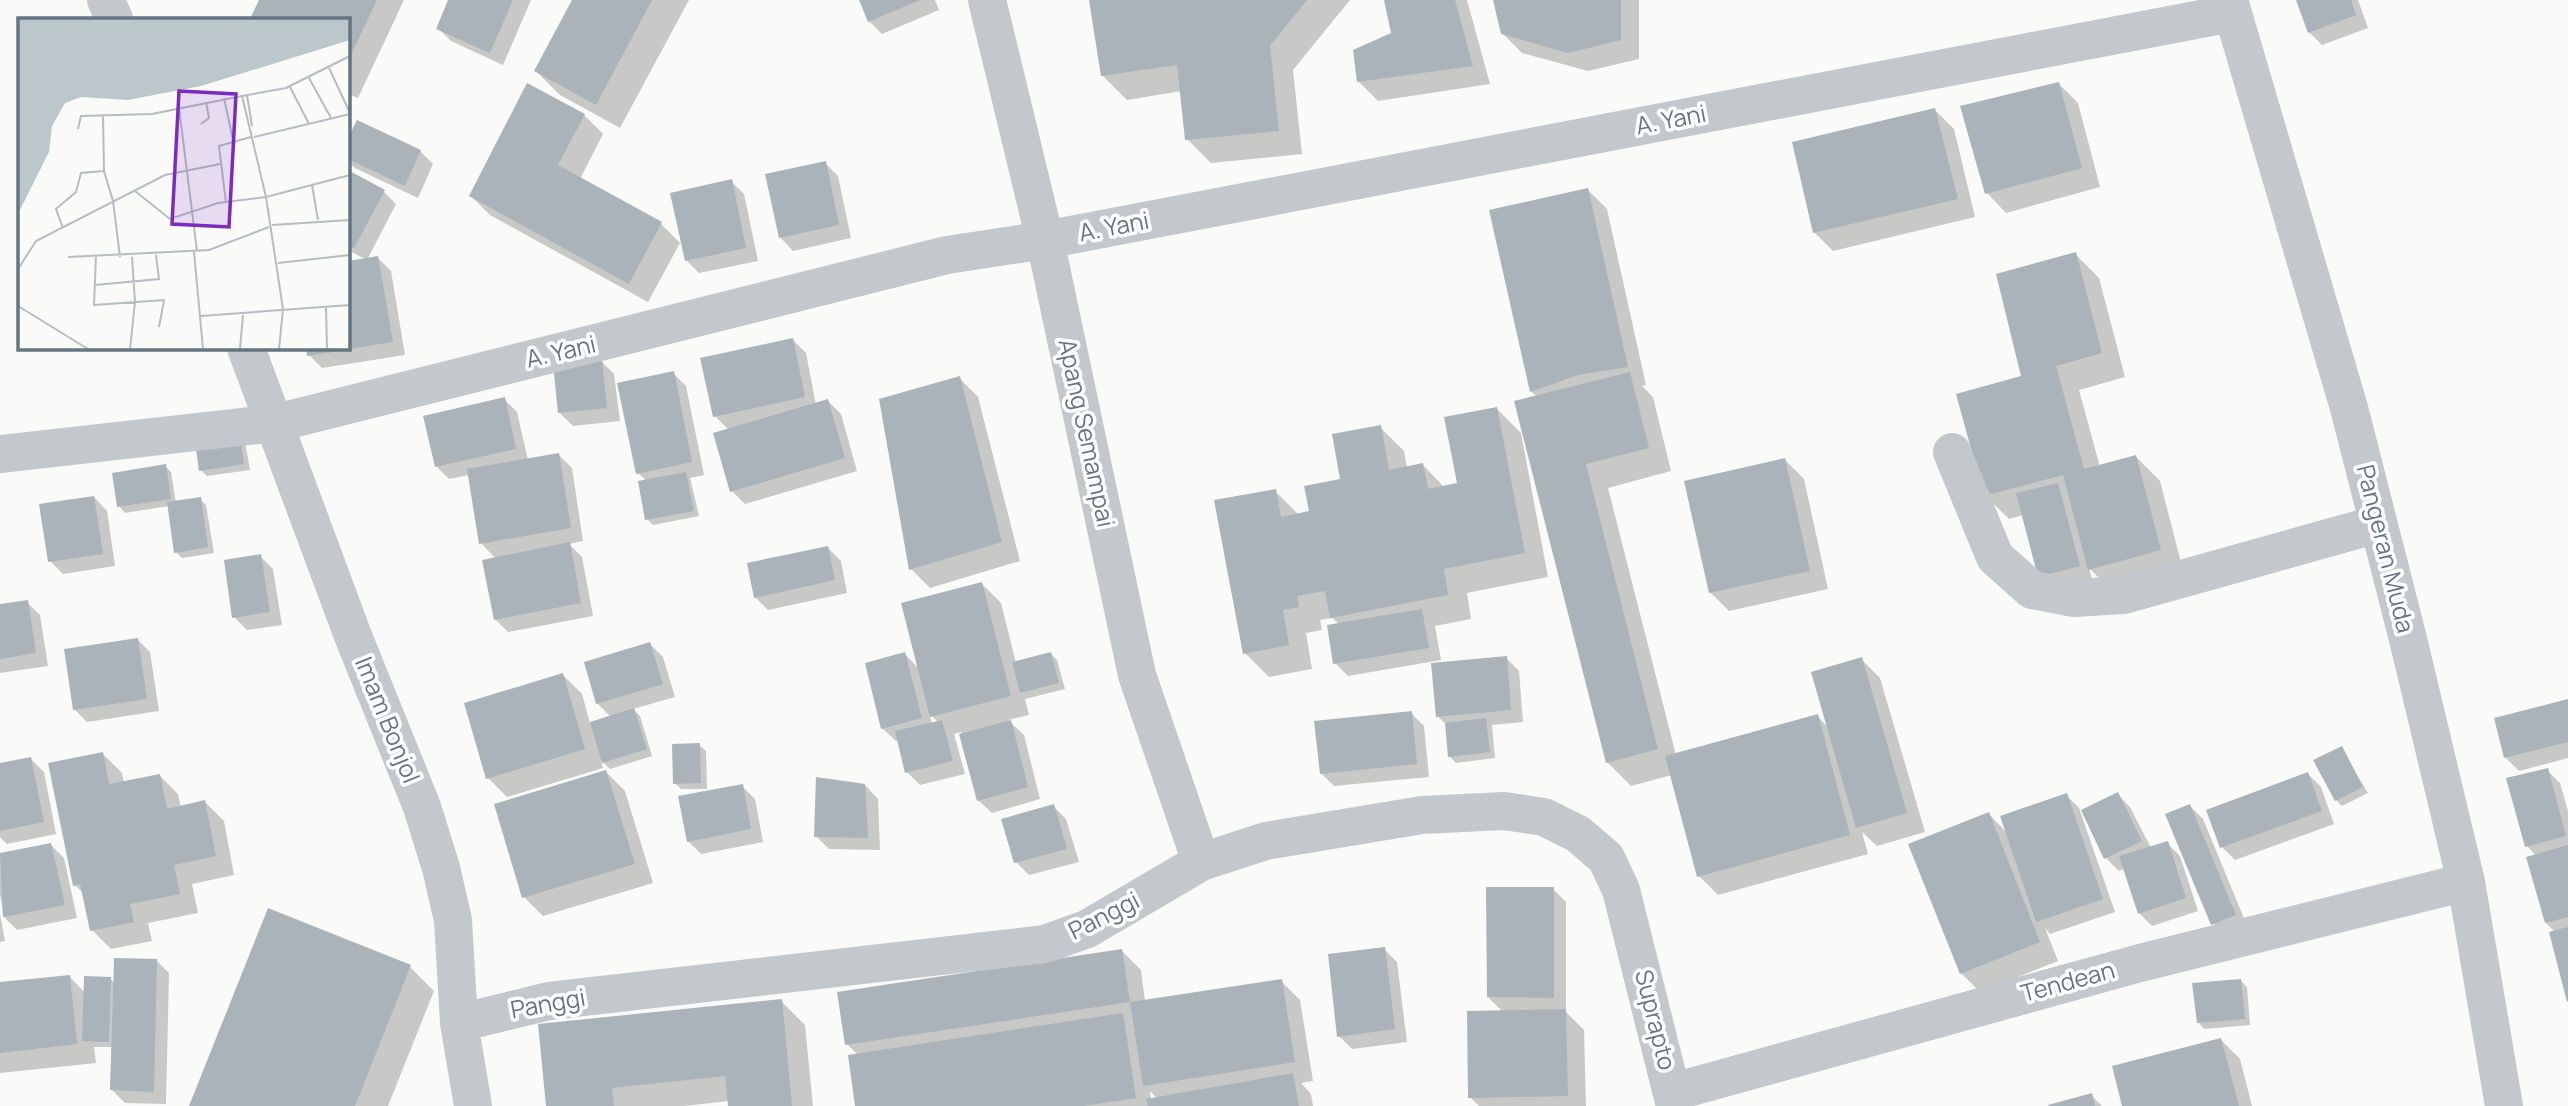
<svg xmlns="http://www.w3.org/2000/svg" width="2568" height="1106" font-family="Manrope,sans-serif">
	<rect width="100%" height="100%" fill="#fafaf8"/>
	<path fill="#0003" fill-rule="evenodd" d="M261,0h143l-46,98 -10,-4v-75h-96z
		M450,0h81l-28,65 -52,-24 -13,-13z
		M574,0h115l-69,128 -60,-33 -24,-24z
		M861,0h74l4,10 -57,24 -13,-13z
		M1091,0h259l-57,70 9,84 -91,9 -24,-24 -5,-48 -55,9 -24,-24z
		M1385,0h82l23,84 -112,17 -19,-19 34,-47z
		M1494,0h145v59l-51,12 -66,-18 -20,-20z
		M2298,0h60l10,28 -46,17 -13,-13z
		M2059,84l19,19 22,84 -94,26 -19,-20z
		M1935,110l19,19 21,88 -142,34 -19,-19z
		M584,115l19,19 -23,45 81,45 19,19 -32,59 -158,-87 -19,-19z
		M358,122l62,29 13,13 -15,34 -63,-30 -7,-7v-19z
		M825,163l13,13 13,62 -58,13 -13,-14z
		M348,172l35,19 13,13 -29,56 11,-2 13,13 14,84 -83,13 -13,-13 -1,-7h40l19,-88 -19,-10z
		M731,181l13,13 14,67 -59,12 -13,-13z
		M1588,190l19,19 39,176 -4,1 11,11 18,74 -63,17 68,267 141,-39 13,13 31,-70 19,19 45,154 -48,14 -15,-14 6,22 -150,41 -19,-19 -27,-101 -41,11 -24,-24 -70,-365 -5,-5 -41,-180z
		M2075,254l24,24 26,99 -46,13 21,77 36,-10 24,24 24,93 -70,19 -25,-25 3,11 -40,10 -29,-74 -14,4 -24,-24 39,-118z
		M793,340l13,13 10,52 12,-4 13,13 16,57 -112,33 -13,-13 -3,-61 -14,-14z
		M601,361l13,13 6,47 -47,5 -13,-13z
		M673,373l13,13 18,89 -14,3 9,38 -46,9 -6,-6v-38l-9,-8z
		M959,378l19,19 42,164 -90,27 -19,-19z
		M504,399l13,13 11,48 31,-5 13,13 11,73 -14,3 13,13 11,59 -85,16 -13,-13 1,-60 -15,-16 -12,-68 -20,4 -13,-13z
		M1497,409l24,24 27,144 -81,16 4,26 -36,7 6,34 -93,16 -13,-13 4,-39 -7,-6 -12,2 2,10 -16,3 6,36 -43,8 -24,-24 30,-162 24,24 12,-2 31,-33 38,-53 24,24 3,17 16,-3 22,23 14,-3z
		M244,436l6,34 -43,6 -6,-6z
		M1785,460l19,19 24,110 -99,22 -19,-19z
		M165,466l6,6 5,31 24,-4 6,6 8,48 -32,5 -6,-6 -7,-46 -44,7 -6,-7z
		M94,497l13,14 8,55 -52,8 -13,-13z
		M828,548l13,13 6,32 -79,17 -13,-13z
		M260,556l13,13 9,56 -35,5 -13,-13z
		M982,584l19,19 15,60 35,-9 6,6 8,29 -40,10 4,16 -21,5 16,15 16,64 -48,14 -14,-13 -17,-68 -7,2 11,40 -45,11 -13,-13 -8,-32 -3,1 -14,-13 23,-74 14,15zM929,713l9,9 -6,2z
		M27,602l13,13 8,51 -48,7v-67z
		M137,639l13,13 9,59 -72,11 -13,-13z
		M650,644l13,13 12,40 -42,12 7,7 12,40 -42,13 -9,-9 2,8 -96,29 -19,-19 75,-103 19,19 8,29 21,-6 -14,-14z
		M1506,658l13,13 4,51 -31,3 3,33 -39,5 -6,-6 -3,-32 -10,-9z
		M2568,701v57l-49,13 -13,-13z
		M1411,713l13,13 5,51 -95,9 -13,-13z
		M699,745l7,6 1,38h-26l-6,-6z
		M2341,748l27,45 -26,13 -6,-6z
		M103,754l19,19 2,10 35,-8 19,19 3,14 24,-6 19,19 10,54 -42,9 6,29 -50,10 4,18 -41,8 -19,-19 -8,-36 -9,-9z
		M31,759l13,13 12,62 -49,10 -7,-7v-72z
		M2547,770l13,13 8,28v187l-13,-66 -9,-9 -10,-67 -9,-10z
		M606,772l19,19 28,92 -110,33 -19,-19z
		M2308,774l13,13 13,37 -99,36 -13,-13z
		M865,785l13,14 2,51 -51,-1 -13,-13z
		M742,786l13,13 8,43 -62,12 -13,-13z
		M2117,794l13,13 21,41 16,-5 13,13 18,55 -46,15 -13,-13 -14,-45 -6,3 -13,-13 -23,-47z
		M2066,795l13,13 36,104 -65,22 -5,-6 13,33 -78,31 -19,-19 28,-159 18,19z
		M1053,806l13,13 13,43 -50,13 -13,-13z
		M2190,806l13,13 45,109 -22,9 -13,-13z
		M51,845l13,13 13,60 -60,12 -13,-13 -4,-22v-40z
		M1553,889l13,13v110l18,18 2,76h-107l-9,-9 33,-85 -15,-15z
		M0,914l5,27 -5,1z
		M1384,949l13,13 10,80 -55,7 -13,-13z
		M1122,951l19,19 4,31 136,-20 19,19 13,81 -12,2 10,11 2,12h-456l1,-51 -11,-11zM1150,1091l8,8 -7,1z
		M156,960l13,13 -3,131 -41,-1 -13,-13 1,-43h-19l2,16 -96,10v-89l69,-8 16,17 25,-15 5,6z
		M410,967l24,24 -46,115h-197z
		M2240,980l7,7 3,38 -46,4 -6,-7z
		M781,1001l24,24 8,81h-84v-5l-45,5h-136z
		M2221,1040l19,19 12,47h-128z
		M2091,1095l11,11h-50z"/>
	<path fill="#aab3b9" d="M259,0h118l-29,61v-42h-98z
		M448,0h65l-23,53 -54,-24z
		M572,0h80l-56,105 -62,-34z
		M859,0h61l-52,22z
		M1089,0h218l-37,46 9,85 -94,9 -8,-75 -76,11z
		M1384,0h71l18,66 -116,16 -4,-32 38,-17z
		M1493,0h128v40l-53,13 -67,-19z
		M2296,0h55l5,15 -48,18z
		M2059,82l23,86 -97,26 -25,-88z
		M527,83l58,31 -27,51 104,57 -33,62 -160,-88z
		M1935,108l23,91 -145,34 -21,-91z
		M357,120l64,30 -16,36 -57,-27v-21z
		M826,161l13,64 -60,13 -14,-64z
		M348,170l37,20 -31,58 -6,-2z
		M732,179l14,69 -61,13 -15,-68z
		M1588,188l40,179 -50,8 -48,17 -41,-182z
		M2076,252l26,101 -46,13 28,103 52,-14 25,95 -73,20 -25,-95 -79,21 -28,-102 65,-18 -25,-102z
		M378,256l15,86 -45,7v-88z
		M793,338l12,59 -92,20 -13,-59z
		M306,348h39l1,2 -39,6z
		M602,359l5,49 -49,5 -5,-49z
		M674,371l18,91 -56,12 -19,-91z
		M1630,372l19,76 -63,16 72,285 -52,14 -92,-362z
		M960,376l42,166 -93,28 -30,-171z
		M505,397l11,52 -81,18 -12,-51z
		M828,399l17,59 -115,34 -17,-59z
		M1497,407l28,146 -81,16 4,26 -118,23 -5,-27 -28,5 2,11 -16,3 6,35 -46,9 -29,-154 62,-11 5,28 28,-6 -5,-25 36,-7 -8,-45 49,-9 8,45 34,-7 5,26 29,-6 -13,-66z
		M239,428l5,36 -45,7 -5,-36z
		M559,453l12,75 -92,16 -12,-75z
		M1785,458l25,113 -101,22 -25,-112z
		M166,464l5,35 -54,8 -5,-34z
		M686,472l8,39 -49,9 -7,-39z
		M2058,483l22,83 -42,11 -22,-84z
		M94,496l9,58 -55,8 -9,-58z
		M201,497l7,50 -34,6 -7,-51z
		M570,542l11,61 -87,17 -12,-60z
		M828,546l7,34 -81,18 -7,-35z
		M261,554l9,58 -38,6 -8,-58z
		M982,582l29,114 -81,21 -29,-114z
		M28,600l8,53 -36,6v-55z
		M1422,609l7,39 -96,16 -6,-39z
		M138,638l9,61 -74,11 -9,-61z
		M650,642l13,42 -67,20 -12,-42z
		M905,652l17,66 -41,11 -16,-66z
		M1051,652l8,31 -39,10 -8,-31z
		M1507,656l4,54 -75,7 -5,-54z
		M1862,657l45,156 -51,15 -45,-156z
		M563,673l22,76 -99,30 -22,-76z
		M2568,699v43l-64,16 -10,-40z
		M634,708l13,41 -45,14 -12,-41z
		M1412,711l5,53 -97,10 -6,-53z
		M1818,714l32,121 -153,42 -32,-121z
		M1486,718l4,34 -42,5 -3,-34z
		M942,720l11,41 -48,12 -10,-42z
		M1011,720l17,67 -51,14 -18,-67z
		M700,743l1,40 -28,1 -1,-40z
		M2342,746l21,41 -28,14 -22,-41z
		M103,752l6,32 51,-10 7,35 38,-9 11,56 -42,9 6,29 -50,10 4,18 -44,9 -10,-47 -7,2 -25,-123z
		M31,757l13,65 -44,9v-68z
		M2548,768l18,68 -41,11 -19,-69z
		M606,770l29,94 -113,34 -28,-94z
		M2308,772l14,39 -102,37 -14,-38z
		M816,777l49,7 3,54 -54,-1z
		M743,784l8,45 -64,13 -9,-46z
		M2118,792l24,49 -38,18 -23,-49z
		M2067,793l36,106 -67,23 -36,-106z
		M1054,804l13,45 -53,14 -13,-44z
		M2190,804l46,111 -25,10 -46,-111z
		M1989,812l51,130 -80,32 -52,-130z
		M2168,841l18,57 -48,16 -19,-58z
		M51,843l14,62 -62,12 -3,-64z
		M2568,845v72l-23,6 -19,-66z
		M1486,887h68v111l-67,-1z
		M268,908l143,57 -56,141h-166z
		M2568,927v74l-1,1 -18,-70z
		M1385,947l10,82 -58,8 -9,-83z
		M1122,949l8,53 152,-23 13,83 -152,24 -13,-84 -285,43 -8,-53z
		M114,958l43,1 -3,133 -44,-2z
		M70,975l7,69 -77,9v-71z
		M84,976l27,1 -2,65 -27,-1z
		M2241,979l4,40 -48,4 -5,-40z
		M782,999l10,107h-64l-3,-30 -113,12 2,18h-68l-8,-82z
		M1566,1009l2,87 -100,2 -1,-87z
		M1123,1013l13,85 -53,8h-228l-7,-51z
		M2221,1038l18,68h-117l-10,-40z
		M1293,1073l6,33h-151l-2,-7z
		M2092,1093l3,13h-47v-1z"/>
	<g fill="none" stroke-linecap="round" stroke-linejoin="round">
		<path stroke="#c3c8cc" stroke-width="38" d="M106,0l8,19
			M987,0l58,240 92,435 64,187
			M2229,0l120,408 59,231 58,243 38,224
			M246,348l107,288 69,171 19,61 12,52 6,103 14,83
			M1952,452l43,105 37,33 42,8 50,-3 254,-71
			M0,454l276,-31 671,-168 98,-15 1187,-227
			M459,1023l90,-22 496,-57 42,-15 114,-67 65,-21 156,-26 82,-4 40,6 34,17 28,24 15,32 54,216
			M1673,1092l467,-129 326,-81"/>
	</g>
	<g text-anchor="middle" stroke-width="7" stroke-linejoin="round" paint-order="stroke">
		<g font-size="24" fill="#657683" stroke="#fff">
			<text transform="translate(1671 120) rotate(-11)" y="8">A. Yani</text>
			<text transform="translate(1114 227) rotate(-11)" y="8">A. Yani</text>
			<text transform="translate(561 352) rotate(-13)" y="8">A. Yani</text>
			<text transform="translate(1086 433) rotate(78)" y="8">Apang Semampai</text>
			<text transform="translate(2385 549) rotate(76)" y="8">Pangeran Muda</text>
			<text transform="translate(387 720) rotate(68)" y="8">Imam Bonjol</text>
			<text transform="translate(1104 916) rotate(-27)" y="8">Panggi</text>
			<text transform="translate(2068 982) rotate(-15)" y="8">Tendean</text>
			<text transform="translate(548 1004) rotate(-10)" y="8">Panggi</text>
			<text transform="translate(1655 1020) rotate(76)" y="8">Suprapto</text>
		</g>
	</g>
	<g transform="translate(18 18)">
		<rect width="332" height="332" fill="#fafaf8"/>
		<path d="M0,1h332v21l-149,46 -73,14 -47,-3 -16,6 -13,23 -3,26 -31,62z" fill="#bbc7cb"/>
		<path fill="none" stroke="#b5bdc2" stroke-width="2" d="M311,50l21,45M291,60l22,40M272,69l19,37M229,77l5,31M206,80l9,42M161,90l18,143M85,98l1,55 9,30 7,56M183,106l8,-6 -3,-16M60,111l3,-13 71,-2 90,-18M236,119l96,-23M294,167l6,35M117,173l35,28 48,-16 48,-6 84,-22M208,185l-7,-57 32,-9M254,207l78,-5M45,210l-7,-19 20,-17 5,-19 23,-2M176,234l9,97M78,238l-2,49 70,-5 -5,27M50,239l141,-7 60,-23M260,245l72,-8M0,251l18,-28 129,-66 55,-11M77,267l64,-6 -3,-24M0,288l70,43M308,289l1,42M183,298l149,-11M112,331l5,-47 -3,-45M222,331l3,-34M261,331l4,-40 -17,-112 -24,-101 44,-8 64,-32"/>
		<path fill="#7b2cbf" fill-opacity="0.15" stroke="#7b2cbf" stroke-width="3.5" d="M161,73l57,3 -7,133 -57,-3z"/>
		<rect width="332" height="332" fill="none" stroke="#657683" stroke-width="3.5"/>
	</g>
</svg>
